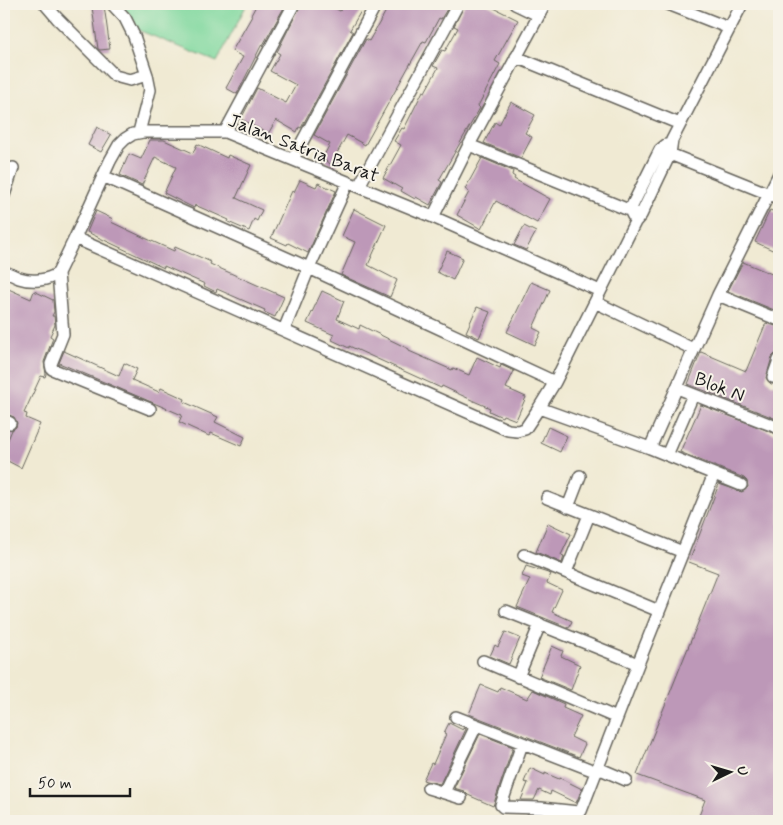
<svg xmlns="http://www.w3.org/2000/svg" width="783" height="825" font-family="Mynerve,sans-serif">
	<rect width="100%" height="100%" fill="#f7f3e8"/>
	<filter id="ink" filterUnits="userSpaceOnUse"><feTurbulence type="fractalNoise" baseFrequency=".02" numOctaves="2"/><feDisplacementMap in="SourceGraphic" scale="10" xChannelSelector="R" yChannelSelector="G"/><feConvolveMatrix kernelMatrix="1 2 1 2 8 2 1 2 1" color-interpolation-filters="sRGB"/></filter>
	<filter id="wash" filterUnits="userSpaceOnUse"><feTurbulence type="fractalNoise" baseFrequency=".0096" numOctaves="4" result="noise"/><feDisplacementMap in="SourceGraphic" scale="20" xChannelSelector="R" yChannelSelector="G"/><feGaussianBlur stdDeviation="1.12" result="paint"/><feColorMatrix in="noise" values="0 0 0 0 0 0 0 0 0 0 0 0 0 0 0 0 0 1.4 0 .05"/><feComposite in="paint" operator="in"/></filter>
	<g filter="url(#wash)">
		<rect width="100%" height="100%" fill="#f0ead3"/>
		<path fill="#7fd89e" stroke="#4e7a5d" d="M119,4h128l-30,58 -79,-32 -8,-15z"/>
		<g id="blocks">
			<path fill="#bd98b8" d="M257,4h29l-23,41 -1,-1 -25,50 -11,-6 17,-31 -11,-6 20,-35 -1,-1z
				M301,4h26l13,7 4,-7h21l-15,26 3,2 -52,96 -2,-1 -2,5 -21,-12 -8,14 -27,-15 16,-31 29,15 10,-18 -26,-14 10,-17 -3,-2z
				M390,4h60l-9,15 -2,-1 -13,24 -3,-1 -58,104 -18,-10 -10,18 5,2 -6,12 -14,-8 8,-15 -16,-9 52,-96 3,2z
				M465,4h21l32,16 -23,41 5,3 -22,42 2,2 -41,72 3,2 -12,23 -14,-8 -1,2 -14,-8 1,-2 -19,-11 18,-33 -7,-4 8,-13 2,1 19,-38 2,1 13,-24 -5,-2 9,-16 3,1 13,-23 -4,-2z
				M104,5l6,44 -10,1 -2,-1 -6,-42z
				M511,102l24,13 -10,18 7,4 -11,21 -37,-15 11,-21 4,3z
				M97,127l14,8 -10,17 -13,-7z
				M150,140h14l29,13 4,-9 30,14 1,-3 23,10 -15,33 26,12 -5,11 -3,-2 -5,12 -21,-9 1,-2 -34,-15 -1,3 -30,-15 12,-26 -21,-10 -13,28 -22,-10 9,-21 12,5z
				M482,158l31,13 -1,4 3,2 -1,2 36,20 -13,24 -41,-22 -15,28 -24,-14 12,-23 -4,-3z
				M300,180l16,7 2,-4 18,8 -28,62 -20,-10 -1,2 -16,-7 21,-47 2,1z
				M354,209l32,16 -18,40 29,15 -7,17 -49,-22 14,-33 -13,-6z
				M770,210l9,4v39l-24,-11z
				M96,211l17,8 -2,3 34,16 29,13 1,-4 18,8v-1l18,8 -1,2 74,33 -9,20 -11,-5 1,-2 -48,-21 -1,3 -12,-6 1,-2 -41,-18v2l-77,-36z
				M524,226l12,6 -10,18 -12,-5z
				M447,251l16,7 -10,22 -16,-8z
				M743,262l36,15v35l-51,-21z
				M531,282l19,8 -17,38 8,4 -6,13 -28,-13z
				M4,287l27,12 3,-8 19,9 1,12 -2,4h2l1,9 -5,11 3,2 -9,24 2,12 -1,3 -4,-1 -17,37 3,1 -1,4 14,6 -19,44 -17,-9v-10l8,-19 4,-3 1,-4 -3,-6 -10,-4z
				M322,291l22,10 -7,18 22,10 1,-4 49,24v2l43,19 1,-2 16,7 8,-18 23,11 1,-3 13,6 -8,17 20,9 -10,23 -13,-5 -1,2 -13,-6 1,-3 -14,-6 -34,-16 -1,2 -92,-42v2l-17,-8 2,-5 -27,-12z
				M477,307l13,5 -11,26 -13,-6z
				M766,323l13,4v26l-4,1 -3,3 -6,21 5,6h4l4,-3v39l-91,-36 13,-32 45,19z
				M64,351l55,25 5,-13 13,6 -5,11 27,12 2,-4 24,11 -1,3 34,15 -3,5 30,15 -4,9 -30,-13 -2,3 -30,-14 3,-7 -123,-52z
				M701,405l78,30v386h-82l8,-21 -68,-25 81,-202 -29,-11 30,-78 23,8 6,-5 -1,-6 -3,-3 -64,-26z
				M548,427l19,9 -7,16 -19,-9z
				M548,523l23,11 -10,21 3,1 -2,7 -26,-11z
				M526,566l25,8 -4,9 15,7 -10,22 20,9 -3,7 -52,-21 13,-28 -8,-3z
				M505,632l15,6 -11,26 -19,-8 5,-11 3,2z
				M552,646l11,5 -2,5 19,9 -9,25 -32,-13z
				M481,685l17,7 2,-5 27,12 6,-9 31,14 -1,4 18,8 -10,21 14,7 -6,13 -110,-43z
				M449,723l14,7v-2l3,1 -26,55 -14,-3 -3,-1 8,-17 2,1 13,-30 -2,-1z
				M480,734l33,13 -20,59 -25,-11 -4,-4 -10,-3z
				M530,768l15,7v-2l14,6 1,-1 22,11 -6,14 -25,-12 -1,4 -11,-5 -5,10h-13l7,-17 -4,-1z"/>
		</g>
	</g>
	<g filter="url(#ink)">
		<use href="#blocks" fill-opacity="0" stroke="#66645c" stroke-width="1"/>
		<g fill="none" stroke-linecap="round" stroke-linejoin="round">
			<defs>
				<path id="street" d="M45,4l12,14 58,58 15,4 17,-5
					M112,4l13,14 9,18 13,39 3,15 -11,42
					M515,4l23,11
					M668,4l61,24
					M516,57l164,67
					M225,132l69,-128
					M469,145l172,70
					M660,150l119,48
					M293,159l83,-155
					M103,176l206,92 246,114
					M359,186l99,-182
					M4,195l9,-27
					M633,216l-3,-6 30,-60 6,-5
					M433,217l36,-72 76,-141
					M75,238l433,192 9,1 8,-2 14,-21 16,-26 80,-160 6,-7 29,-61 2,-14 70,-136
					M4,272c5,1 10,4 15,6 12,4 29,3 39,-5l17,-35 35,-77 9,-16 6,-6 8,-5 10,-2h82l208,85 167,74
					M58,273l5,61 -12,30 1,5 98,40
					M718,295l61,25
					M595,302l98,47
					M284,330l25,-62 39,-86
					M773,377l6,-17
					M677,388l102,40
					M4,420l6,3
					M650,448l68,-153 61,-121
					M667,455l26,-60
					M714,474l27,11
					M547,498l136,54
					M568,507l12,-31
					M524,555l135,56
					M566,572l23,-57
					M506,611l132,53
					M483,661l134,57
					M518,677l22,-53
					M456,717l141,55
					M522,744l-21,61 2,2 38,1 37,4 3,-1 57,-147 76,-190 -64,-26 -111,-40
					M598,768l28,12
					M428,788l33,10
					M444,792l32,-66"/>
			</defs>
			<use href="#street" stroke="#66645c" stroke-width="14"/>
			<use href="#street" stroke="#fff" stroke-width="11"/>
		</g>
	</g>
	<g text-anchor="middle" stroke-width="4" stroke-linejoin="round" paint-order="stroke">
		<g font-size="19" fill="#1c1c1c" stroke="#f7f3e8">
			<text transform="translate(304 147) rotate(21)" y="7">Jalan Satria Barat</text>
			<text transform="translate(720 386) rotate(21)" y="7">Blok N</text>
		</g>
	</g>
	<rect width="783" height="825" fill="none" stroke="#f7f3e8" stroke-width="20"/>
	<g transform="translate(730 772) rotate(85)" stroke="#f7f3e8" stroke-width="4" paint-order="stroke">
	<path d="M0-4L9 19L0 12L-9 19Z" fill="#1c1c1c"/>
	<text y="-8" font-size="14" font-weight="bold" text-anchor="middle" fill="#1c1c1c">U</text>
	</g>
	<path d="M30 788v8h100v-8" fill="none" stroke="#1c1c1c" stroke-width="2.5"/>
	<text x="38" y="788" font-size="15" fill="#1c1c1c" stroke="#f7f3e8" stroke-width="4" paint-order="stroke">50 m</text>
</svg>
